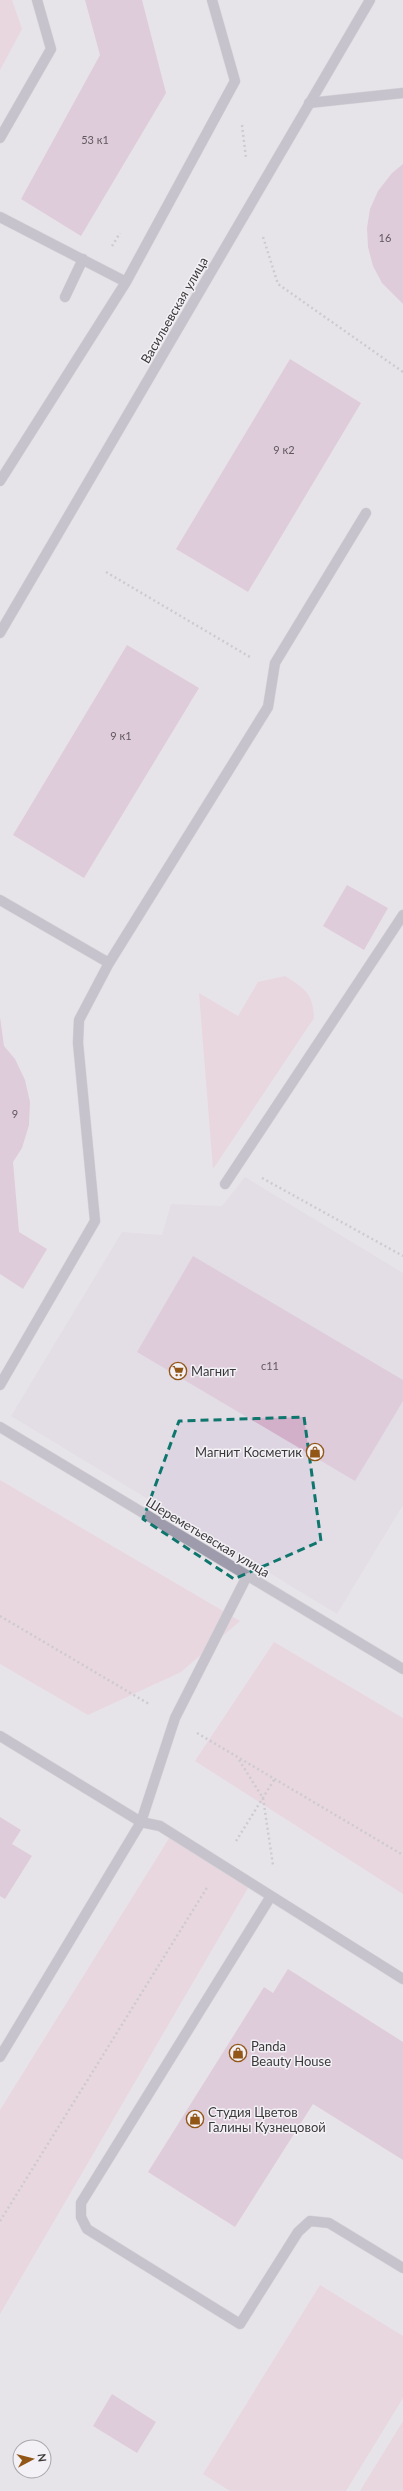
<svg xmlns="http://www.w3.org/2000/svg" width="403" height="2491" font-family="Lato,sans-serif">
	<rect width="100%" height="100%" fill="#e7e4e9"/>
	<path fill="#ddd6e2" d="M245,1177l158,96v232l-66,109 -326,-198 111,-184 40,3 9,-31 51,2z"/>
	<path fill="#e9c7d2" d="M0,0h12l10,29 -22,41z
		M285,976c20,13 28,17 29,42l-101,151 -14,-176 39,23 20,-34z
		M0,1480l240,141 -59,51 -93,43 -88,-51z
		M274,1642l129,76v176l-208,-133z
		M173,1832l79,49 -252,433v-204z
		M320,2285l83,51v62l-57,93h-116l-27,-17z
		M403,2421v70h-43z"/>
	<path fill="#d3b0ca" d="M85,0h57l24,93 -85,143 -60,-37 79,-144z
		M403,164v140l-21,-21 -9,-17 -5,-19 -1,-19 3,-19 8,-18 14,-18z
		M290,359l71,44 -113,189 -72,-43z
		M127,645l72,43 -115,190 -71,-43z
		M347,885l41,23 -24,42 -41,-24z
		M0,1017l4,29 11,13 10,21 5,22 -1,23 -7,23 -9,14 6,70 28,17 -24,40 -23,-15z
		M193,1256l210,124v21l-48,80 -218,-129z
		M0,1817l21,13 -9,14 20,12 -27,43 -5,-3z
		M288,1969l115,73v118l-90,-56 -78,123 -87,-55 116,-185 9,6z
		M112,2394l44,28 -19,31 -44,-27z"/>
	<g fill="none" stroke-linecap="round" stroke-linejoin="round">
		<defs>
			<path id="lane" d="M309,103l94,-10
				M0,138l51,-89 -14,-49
				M0,217l126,65 109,-201 -23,-81
				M65,297l18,-38
				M0,481l126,-199
				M0,900l109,63 159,-256 7,-44 91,-150
				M225,1184l178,-269
				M0,1385l95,-164 -17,-178 1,-23 30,-57
				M0,1736l141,86 19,4 243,153
				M271,1896l-190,307v14l6,12 153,95 58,-92 12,-11 19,2 74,45
				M0,2057l141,-235 34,-104 72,-142"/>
			<path id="street" d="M0,633l370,-633
				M0,1427l403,242"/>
		</defs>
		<use href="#lane" stroke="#c4c2c6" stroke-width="11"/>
		<use href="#street" stroke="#c4c2c6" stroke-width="11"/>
		<path stroke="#afadb1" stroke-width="2.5" stroke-dasharray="2 3" stroke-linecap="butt" d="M242,125l4,33
			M263,237l15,47 125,88
			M112,246l8,-13
			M106,572l144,85
			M262,1178l141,78
			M0,1616l149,88
			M197,1733l206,122
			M239,1760l24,38 10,67
			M236,1841l38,-61
			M0,2221l208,-335"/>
		<use href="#lane" stroke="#9d9bac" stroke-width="10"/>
		<use href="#street" stroke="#9d9bac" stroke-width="10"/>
	</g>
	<path d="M0 0H403V2491H0ZM304,1417l17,124 -87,38 -91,-60 36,-98z" fill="#e7e4e9" fill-opacity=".55" fill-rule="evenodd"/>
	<path fill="none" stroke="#0f766e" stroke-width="3" stroke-dasharray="8 5" stroke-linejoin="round" d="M304,1417l17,124 -87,38 -91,-60 36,-98z"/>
	<defs>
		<symbol id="supermarket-ring" viewBox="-11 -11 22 22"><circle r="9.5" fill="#f4f1f6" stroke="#925717" stroke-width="1.5"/><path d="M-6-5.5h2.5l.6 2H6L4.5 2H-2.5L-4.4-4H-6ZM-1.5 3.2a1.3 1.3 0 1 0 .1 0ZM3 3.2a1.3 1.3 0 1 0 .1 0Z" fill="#925717"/></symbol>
		<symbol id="shop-ring" viewBox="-11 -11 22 22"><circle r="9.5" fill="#f4f1f6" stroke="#925717" stroke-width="1.5"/><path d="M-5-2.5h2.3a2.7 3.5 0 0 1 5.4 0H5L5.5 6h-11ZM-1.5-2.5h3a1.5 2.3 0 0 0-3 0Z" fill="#925717"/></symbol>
	</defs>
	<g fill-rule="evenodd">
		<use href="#supermarket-ring" x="168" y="1361" width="20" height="20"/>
		<use href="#shop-ring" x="305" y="1442" width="20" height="20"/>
		<use href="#shop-ring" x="228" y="2043" width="20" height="20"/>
		<use href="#shop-ring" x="185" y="2109" width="20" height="20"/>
	</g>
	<g text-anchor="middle" stroke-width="3" stroke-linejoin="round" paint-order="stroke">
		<g font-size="11" fill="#60575e">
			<text x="95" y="144">53 к1</text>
			<text x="385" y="242">16</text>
			<text x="284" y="454">9 к2</text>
			<text x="121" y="740">9 к1</text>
			<text x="15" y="1118">9</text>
			<text x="270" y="1370">с11</text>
		</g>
		<g font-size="13" fill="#3a393a" stroke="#f4f1f6">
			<text transform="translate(174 310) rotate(-60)" y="5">Васильевская улица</text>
			<text transform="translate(208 1537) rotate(31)" y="5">Шереметьевская улица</text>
		</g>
		<g font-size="13" fill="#3a393a" stroke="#f4f1f6" text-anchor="start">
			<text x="191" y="1376">Магнит</text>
			<text x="302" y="1457" text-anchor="end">Магнит Косметик</text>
			<text x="251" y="2051">Panda<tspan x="251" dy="15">Beauty House</tspan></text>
			<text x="208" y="2117">Студия Цветов<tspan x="208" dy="15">Галины Кузнецовой</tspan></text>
		</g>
	</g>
	<g transform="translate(32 2459) rotate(83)"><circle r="19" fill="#f4f1f6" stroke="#aaa7ab"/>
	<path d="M0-3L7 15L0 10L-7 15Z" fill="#925717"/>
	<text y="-6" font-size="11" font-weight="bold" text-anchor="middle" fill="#3a393a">N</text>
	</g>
</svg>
